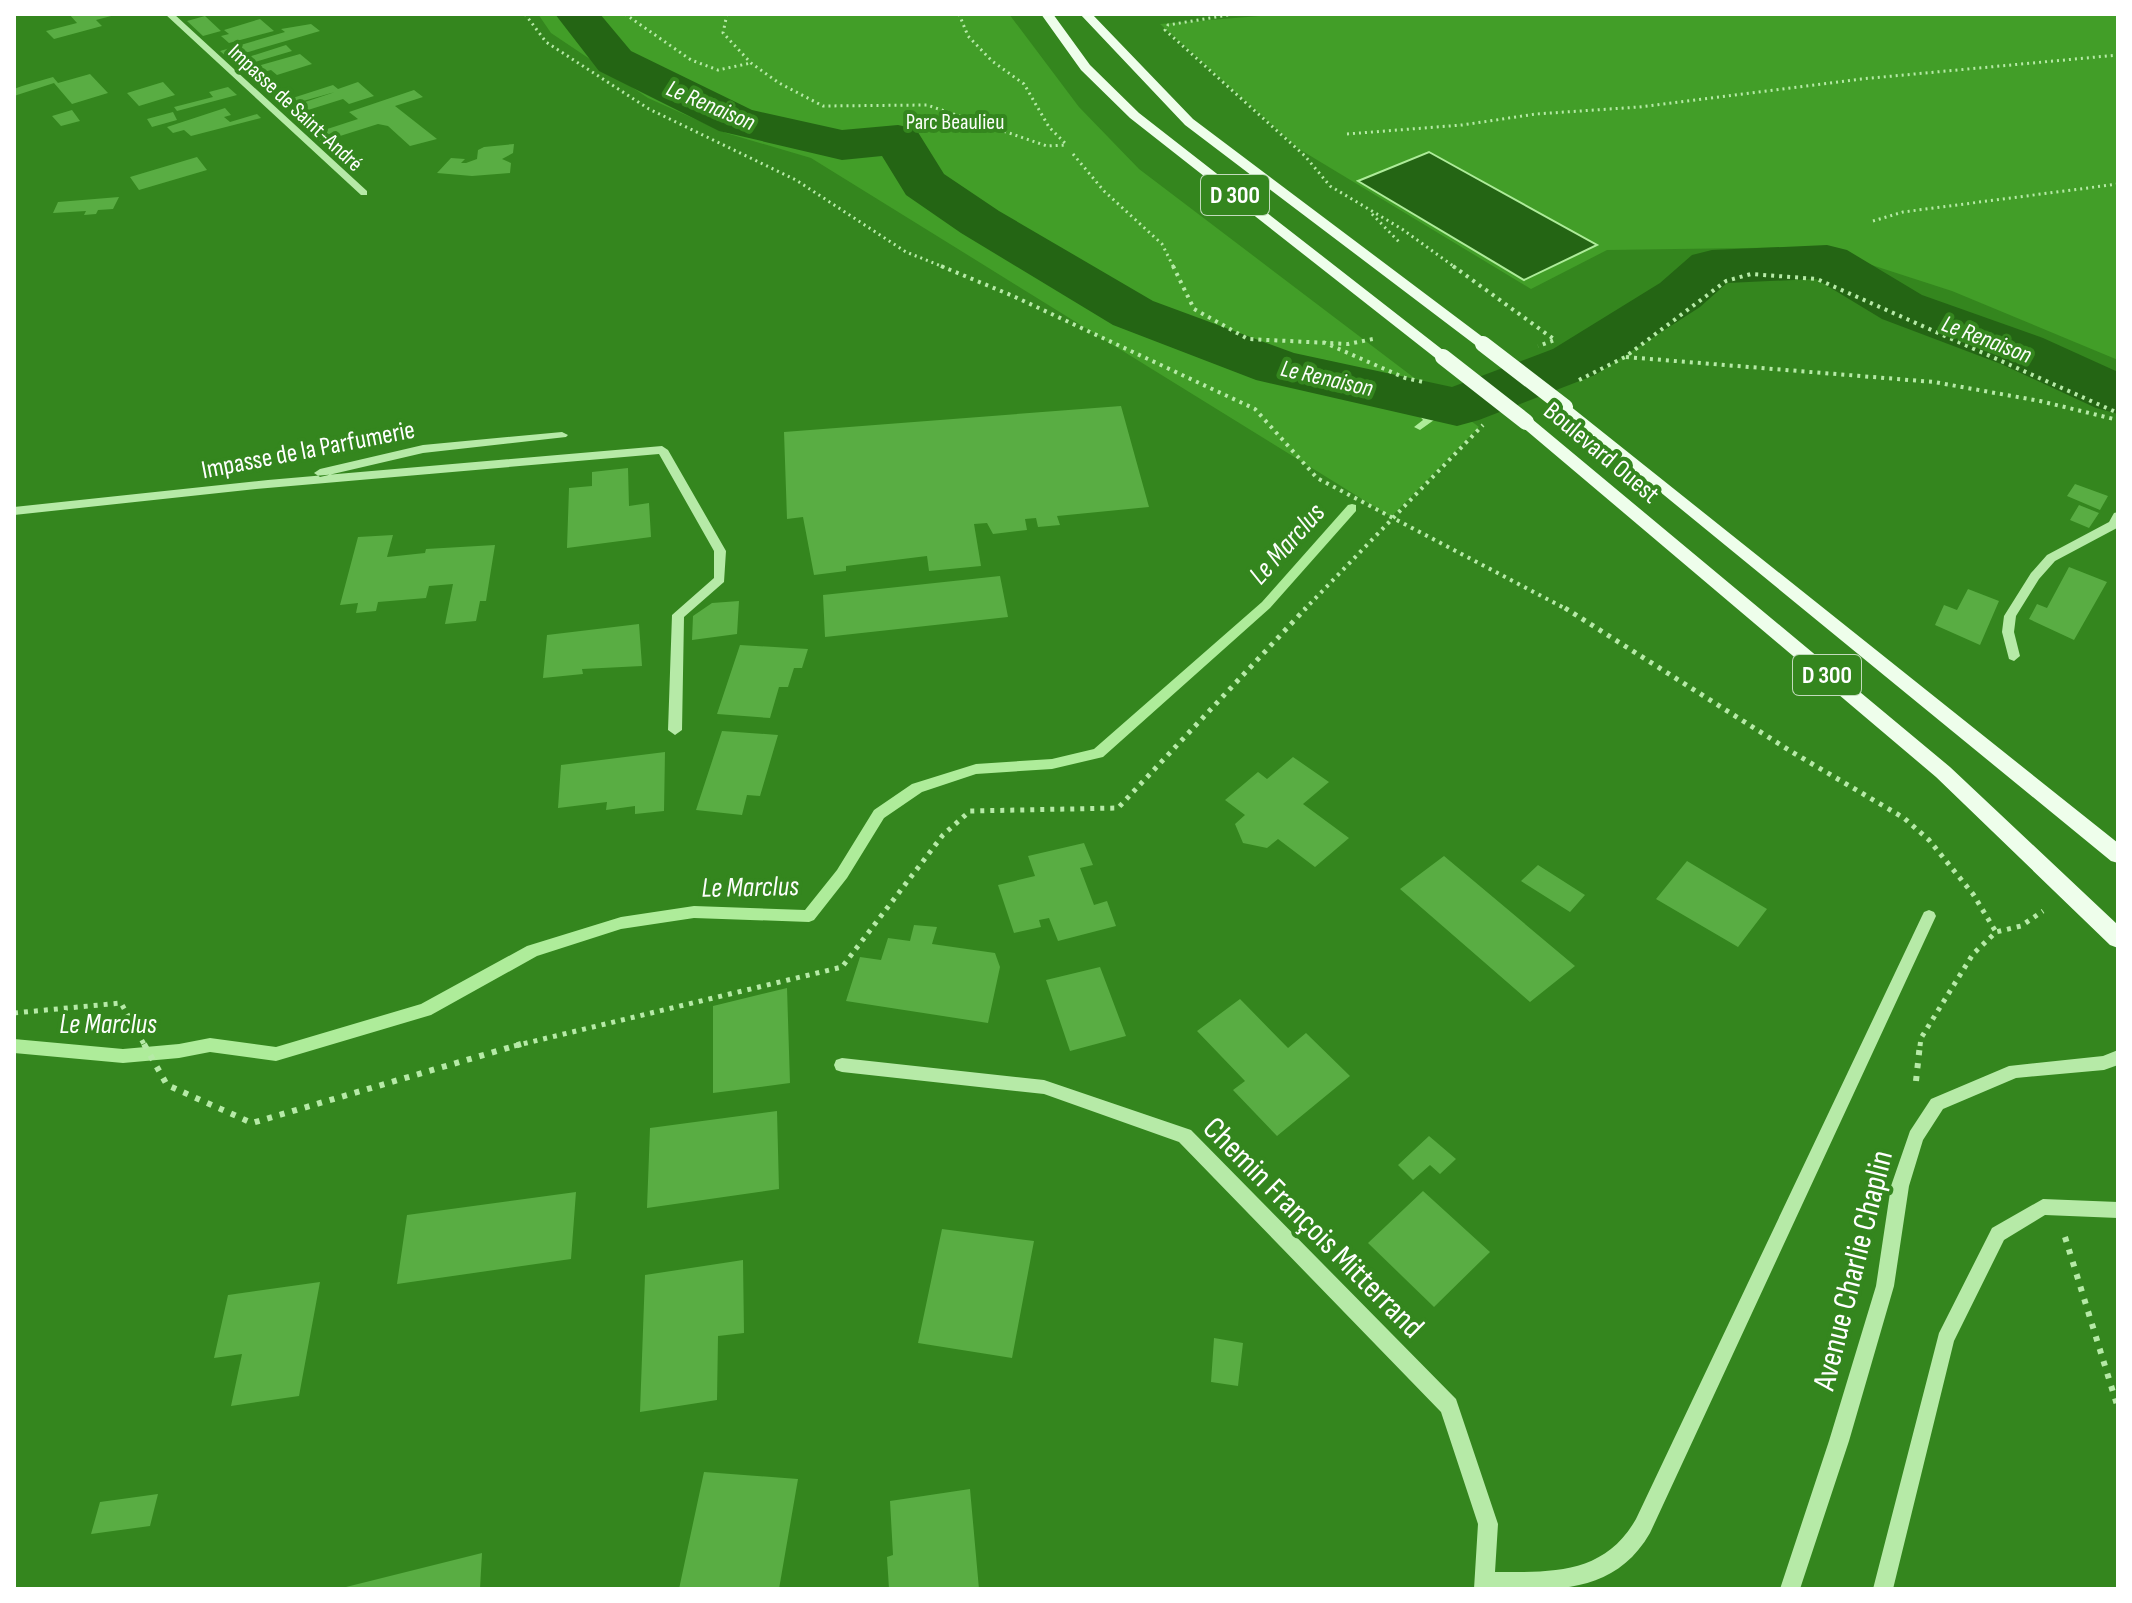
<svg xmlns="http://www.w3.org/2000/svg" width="2132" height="1603" font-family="'Sofia Sans Condensed',sans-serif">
	<rect width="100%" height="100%" fill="#34861e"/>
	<path fill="#429e28" d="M538,14h471l70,93 60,62 340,258 -88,90 -580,-359 -85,-25 -78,-35 -97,-65z
		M1284,14h834v346l-166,-69 -136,-44 -209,3 -76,39 -232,-140 -139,-125z"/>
	<path fill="#246514" stroke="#aeec9a" stroke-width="2" d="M1429,152l168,93 -73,35 -166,-99z"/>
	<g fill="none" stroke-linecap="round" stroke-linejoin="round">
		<path fill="#aeec9a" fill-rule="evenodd" d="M1408,393l4,1 22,26 -14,10 -6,-3 9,-7 -20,-24z
			M1352,504l4,1v6l-86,97 -167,149 -51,12 -76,5 -54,18 -38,26 -37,60 -33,42 -5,2 -115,-4 -73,11 -84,27 -106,59 -155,46 -66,-9 -31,6 -56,5 -109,-10v-14l109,10 56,-5 31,-6 66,9 145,-43 106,-58 94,-29 73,-11 111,4 32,-40 37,-60 38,-26 64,-20 76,-5 42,-10 168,-147 86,-97z"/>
		<path fill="#246514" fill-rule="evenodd" d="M555,14h45l31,37 121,59 90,20 56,-5 18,4 28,45 55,37 154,90 141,52 158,34 101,-38 107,-66 32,-28 20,-5 115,-5 20,5 75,45 121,43 75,34v42l-22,-6 -95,-44 -119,-45 -66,-40 -89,4 -27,24 -105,68 -116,45 -22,6 -201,-46 -143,-55 -152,-92 -55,-38 -24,-39 -40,4 -123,-29 -120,-60z"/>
	</g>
	<path fill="#59ad43" d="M69,14h46v1l-19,5 6,6 -48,13 -8,-8 31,-8z
		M205,16l16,15 -18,5 -16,-15z
		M260,19l14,12 -45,12 -8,-7 8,-2 -5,-4z
		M311,24l9,7 -92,27 -8,-7 65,-19 -4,-3z
		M286,45l6,6 -54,16 -5,-5z
		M300,54l12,10 -35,11 -6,-5 -11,3 -6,-6z
		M90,74l18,19 -36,11 -18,-21 -40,13v-7l8,-3 31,-9 5,6z
		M163,82l12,13 -36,11 -12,-13z
		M358,82l16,14 -25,8 -6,-5 -51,16 -8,-6 51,-17 -53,15 -5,-4 56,-18 5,4z
		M228,87l9,8 -60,16 -3,-4 39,-10 -4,-5z
		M414,90l9,7 -28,9 42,33 -27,7 -22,-20 -10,-2 -57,18 -9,-8 46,-15 -9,-7z
		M225,108l6,7 -7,2 6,5 27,-8 4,4 -70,18 -7,-6 -11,3 -6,-6z
		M72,110l8,11 -19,5 -9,-10z
		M173,112l4,8 -25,7 -5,-8z
		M514,144l-1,9 -11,6 9,4 -1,10 -38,3 -35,-3 14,-15 14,1 -4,4h5l11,-4 1,-9 6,-3z
		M197,157l10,13 -68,20 -9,-13z
		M119,197l-6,12 -15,1 -2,4 -12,1 2,-4 -33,2 5,-11z
		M1121,406l28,101 -92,9 3,9 -22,2 -2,-9 -11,1 2,11 -34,4 -6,-11 -13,1 7,42 -52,5 -2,-15 -81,10v5l-32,4 -11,-58 -16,2 -3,-87z
		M628,468l1,38 20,-3 2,34 -84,11 2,-60 23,-2v-14z
		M2075,484l33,12 -8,14 -33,-14z
		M2079,505l20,8 -10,15 -19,-8z
		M393,535l-6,22 38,-4 1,-4 69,-4 -9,56h-6l-4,20 -31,3 8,-40 -24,2 -3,12 -48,4 -2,9 -20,2 2,-10 -18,2 18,-68z
		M2069,567l38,15 -33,58 -45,-21 8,-15 10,4z
		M1000,576l8,41 -183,20 -2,-42z
		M1968,589l31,12 -19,44 -45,-20 9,-20 13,5z
		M739,601l-2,33 -45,6 1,-24 19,-13z
		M639,624l3,42 -60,3 1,5 -40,4 4,-43z
		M740,645l68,4 -6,19h-8l-6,19h-9l-9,31 -53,-4z
		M722,731l56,4 -18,61 -13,-1 -5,20 -46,-5z
		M665,752l-1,59 -29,3v-8l-29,4 1,-8 -49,6 3,-43z
		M1293,757l36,25 -26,22 46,34 -34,29 -37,-28 -11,9 -24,-5 -8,-19 10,-9 -20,-15 33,-28 9,7z
		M1084,843l9,22 -13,3 14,37 13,-4 9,25 -58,15 -9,-23 -10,2 2,7 -27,6 -16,-48 37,-9 -7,-20z
		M1444,856l131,110 -45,36 -130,-113z
		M1687,861l80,48 -29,38 -82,-48z
		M1538,865l47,30 -15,17 -49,-31z
		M914,925l23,2 -5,17 63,9 5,14 -12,56 -142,-22 14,-44 21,3 7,-22 22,3z
		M1100,967l26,69 -56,15 -24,-71z
		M787,988l3,95 -77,10v-87z
		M1240,999l48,49 18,-15 44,43 -73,60 -44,-46 12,-9 -48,-50z
		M777,1111l2,78 -132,19 3,-80z
		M1429,1136l27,23 -16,15 -10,-9 -17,15 -15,-15z
		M1423,1191l67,61 -56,55 -66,-64z
		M576,1192l-5,67 -174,25 10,-69z
		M942,1229l92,12 -22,117 -94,-15z
		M743,1260l1,73 -26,3 -1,64 -77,12 5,-137z
		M320,1282l-21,114 -68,10 11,-52 -28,4 14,-63z
		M1214,1338l29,5 -5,43 -27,-4z
		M704,1472l94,7 -19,110h-100z
		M970,1489l9,100h-90l-2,-32 6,-2 -3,-54z
		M158,1494l-8,32 -59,8 9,-32z
		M482,1553l-2,36h-138v-1z"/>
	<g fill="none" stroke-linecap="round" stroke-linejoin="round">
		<path stroke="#b6eaa7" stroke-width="3" stroke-dasharray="2 4" stroke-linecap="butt" d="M525,14l21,28 103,67 147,71 110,72 40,16
			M625,14l66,46 27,10 33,-7
			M727,14l-4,19 28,30 28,20 44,23 104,-1 120,41 20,-1
			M959,14l9,22 24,25 32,23 25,43 18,18
			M1234,14l-66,11 -3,5 140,126 25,30 72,43 54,39
			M1347,134l115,-9 74,-11 103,-7 222,-28 257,-24
			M1073,154l31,37 58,53 12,24
			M1372,214l29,30
			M1873,221l30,-9 215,-28"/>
		<path stroke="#b6eaa7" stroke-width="4" stroke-dasharray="3 5" stroke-linecap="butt" d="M941,266l72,30 242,113 62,69 251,132
			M1173,266l21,43 54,30 100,5 25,-5
			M1453,266l102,74 -17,6
			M1323,342l82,36 18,4
			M1626,357l308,25 106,19 78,19
			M1579,380l46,-23 101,-76 25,-7 66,5 301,134
			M1304,610l179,-185"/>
		<path stroke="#b6eaa7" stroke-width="5" stroke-dasharray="4 6" stroke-linecap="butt" d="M1565,608l227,144 112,66 25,22 44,54 23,38
			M14,1013l107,-10 24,43
			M514,1046l328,-79 101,-132 27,-24 148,-3 188,-200
			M1920,1046l1,-8 52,-84 23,-22 25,-6 22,-15"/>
		<path stroke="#b6eaa7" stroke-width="6" stroke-dasharray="5 8" stroke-linecap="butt" d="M144,1044l23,41 85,38 269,-79
			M1916,1081l4,-37
			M2065,1237l53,171"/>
		<path fill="#b6eaa7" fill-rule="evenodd" d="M165,14h9l193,177v4h-6z
			M562,432l6,3 -2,2 -143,16 -103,24 -6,-4 6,-4 103,-24z
			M662,446l6,4 58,101 -2,31 -40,35 -2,113 -7,5 -7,-5 4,-115 42,-37v-27l-55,-97 -403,35 -242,26v-8l254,-27z
			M2118,512l-1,16 -62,33 -16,18 -23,37 -2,16 6,24 -6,5 -5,-2 -7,-27 2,-16 27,-43 16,-18 62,-33 5,-9z
			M1929,910l5,2 2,4 -286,617c-39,68 -110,56 -176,56l4,-65 -37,-112 -262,-270 -135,-48 -202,-22 -6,-2 -2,-5 2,-5 6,-2 202,22 147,50 265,269 42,125 -3,48c57,0 109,3 141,-53l286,-603 2,-4z
			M2118,1050v15l-14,5 -88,8 -73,31 -20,31 -14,46 -15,100 -45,155 -49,148h-20l49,-148 47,-155 15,-100 19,-55 21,-32 78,-33 94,-10z
			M2043,1199l75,3v16l-73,-3 -41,25 -50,101 -61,248h-20l66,-256 53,-105z"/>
		<path fill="#eefeeb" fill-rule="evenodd" d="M1041,14h12l37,51 49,48 309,241v6h-10l-308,-242 -49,-48z
			M1080,14h12l101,105 295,222v6h-10l-293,-222z
			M1565,402l553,441v20l-7,-2 -551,-451v-6z
			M1526,417l6,2 418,348 168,158v23l-8,-3 -174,-168 -416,-352 -2,-3z"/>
		<path stroke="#eefeeb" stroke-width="16" d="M1483,344l82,63
			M1443,357l83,65"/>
	</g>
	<g text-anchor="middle" stroke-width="8" stroke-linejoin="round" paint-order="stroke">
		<g font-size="22" fill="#fff" stroke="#34861e">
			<text transform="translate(296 107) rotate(43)" y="8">Impasse de Saint-André</text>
		</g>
		<g font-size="22" fill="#fbfefa" stroke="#34861e">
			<text x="955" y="129">Parc Beaulieu</text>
		</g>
		<g font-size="24" font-style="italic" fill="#fcfefb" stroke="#34861e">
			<text transform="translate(711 105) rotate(23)" y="8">Le Renaison</text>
			<text transform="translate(1987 339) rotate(21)" y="8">Le Renaison</text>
			<text transform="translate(1327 378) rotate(13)" y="8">Le Renaison</text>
		</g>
		<g fill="#34861e" stroke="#c2dbbc" stroke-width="2">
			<rect x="1201" y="175" width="68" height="40" rx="6"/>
			<rect x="1793" y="655" width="68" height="40" rx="6"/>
		</g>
		<g font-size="24" font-weight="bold" fill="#fff">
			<text x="1235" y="203">D 300</text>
			<text x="1827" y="683">D 300</text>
		</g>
		<g font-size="26" fill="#fff" stroke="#34861e">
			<text transform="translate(308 449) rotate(-11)" y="9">Impasse de la Parfumerie</text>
			<text transform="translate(1602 452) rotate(40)" y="9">Boulevard Ouest</text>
		</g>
		<g font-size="28" font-style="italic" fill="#fcfefb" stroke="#34861e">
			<text transform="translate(1286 543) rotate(-48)" y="10">Le Marclus</text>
			<text transform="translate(750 886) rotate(-1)" y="10">Le Marclus</text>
			<text x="108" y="1033">Le Marclus</text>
		</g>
		<g font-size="32" fill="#fff" stroke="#34861e">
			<text transform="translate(1314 1227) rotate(45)" y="11">Chemin François Mitterrand</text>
			<text transform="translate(1852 1270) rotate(-76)" y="11">Avenue Charlie Chaplin</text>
		</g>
	</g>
	<rect width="2132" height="1603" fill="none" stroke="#ffffff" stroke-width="32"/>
</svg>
